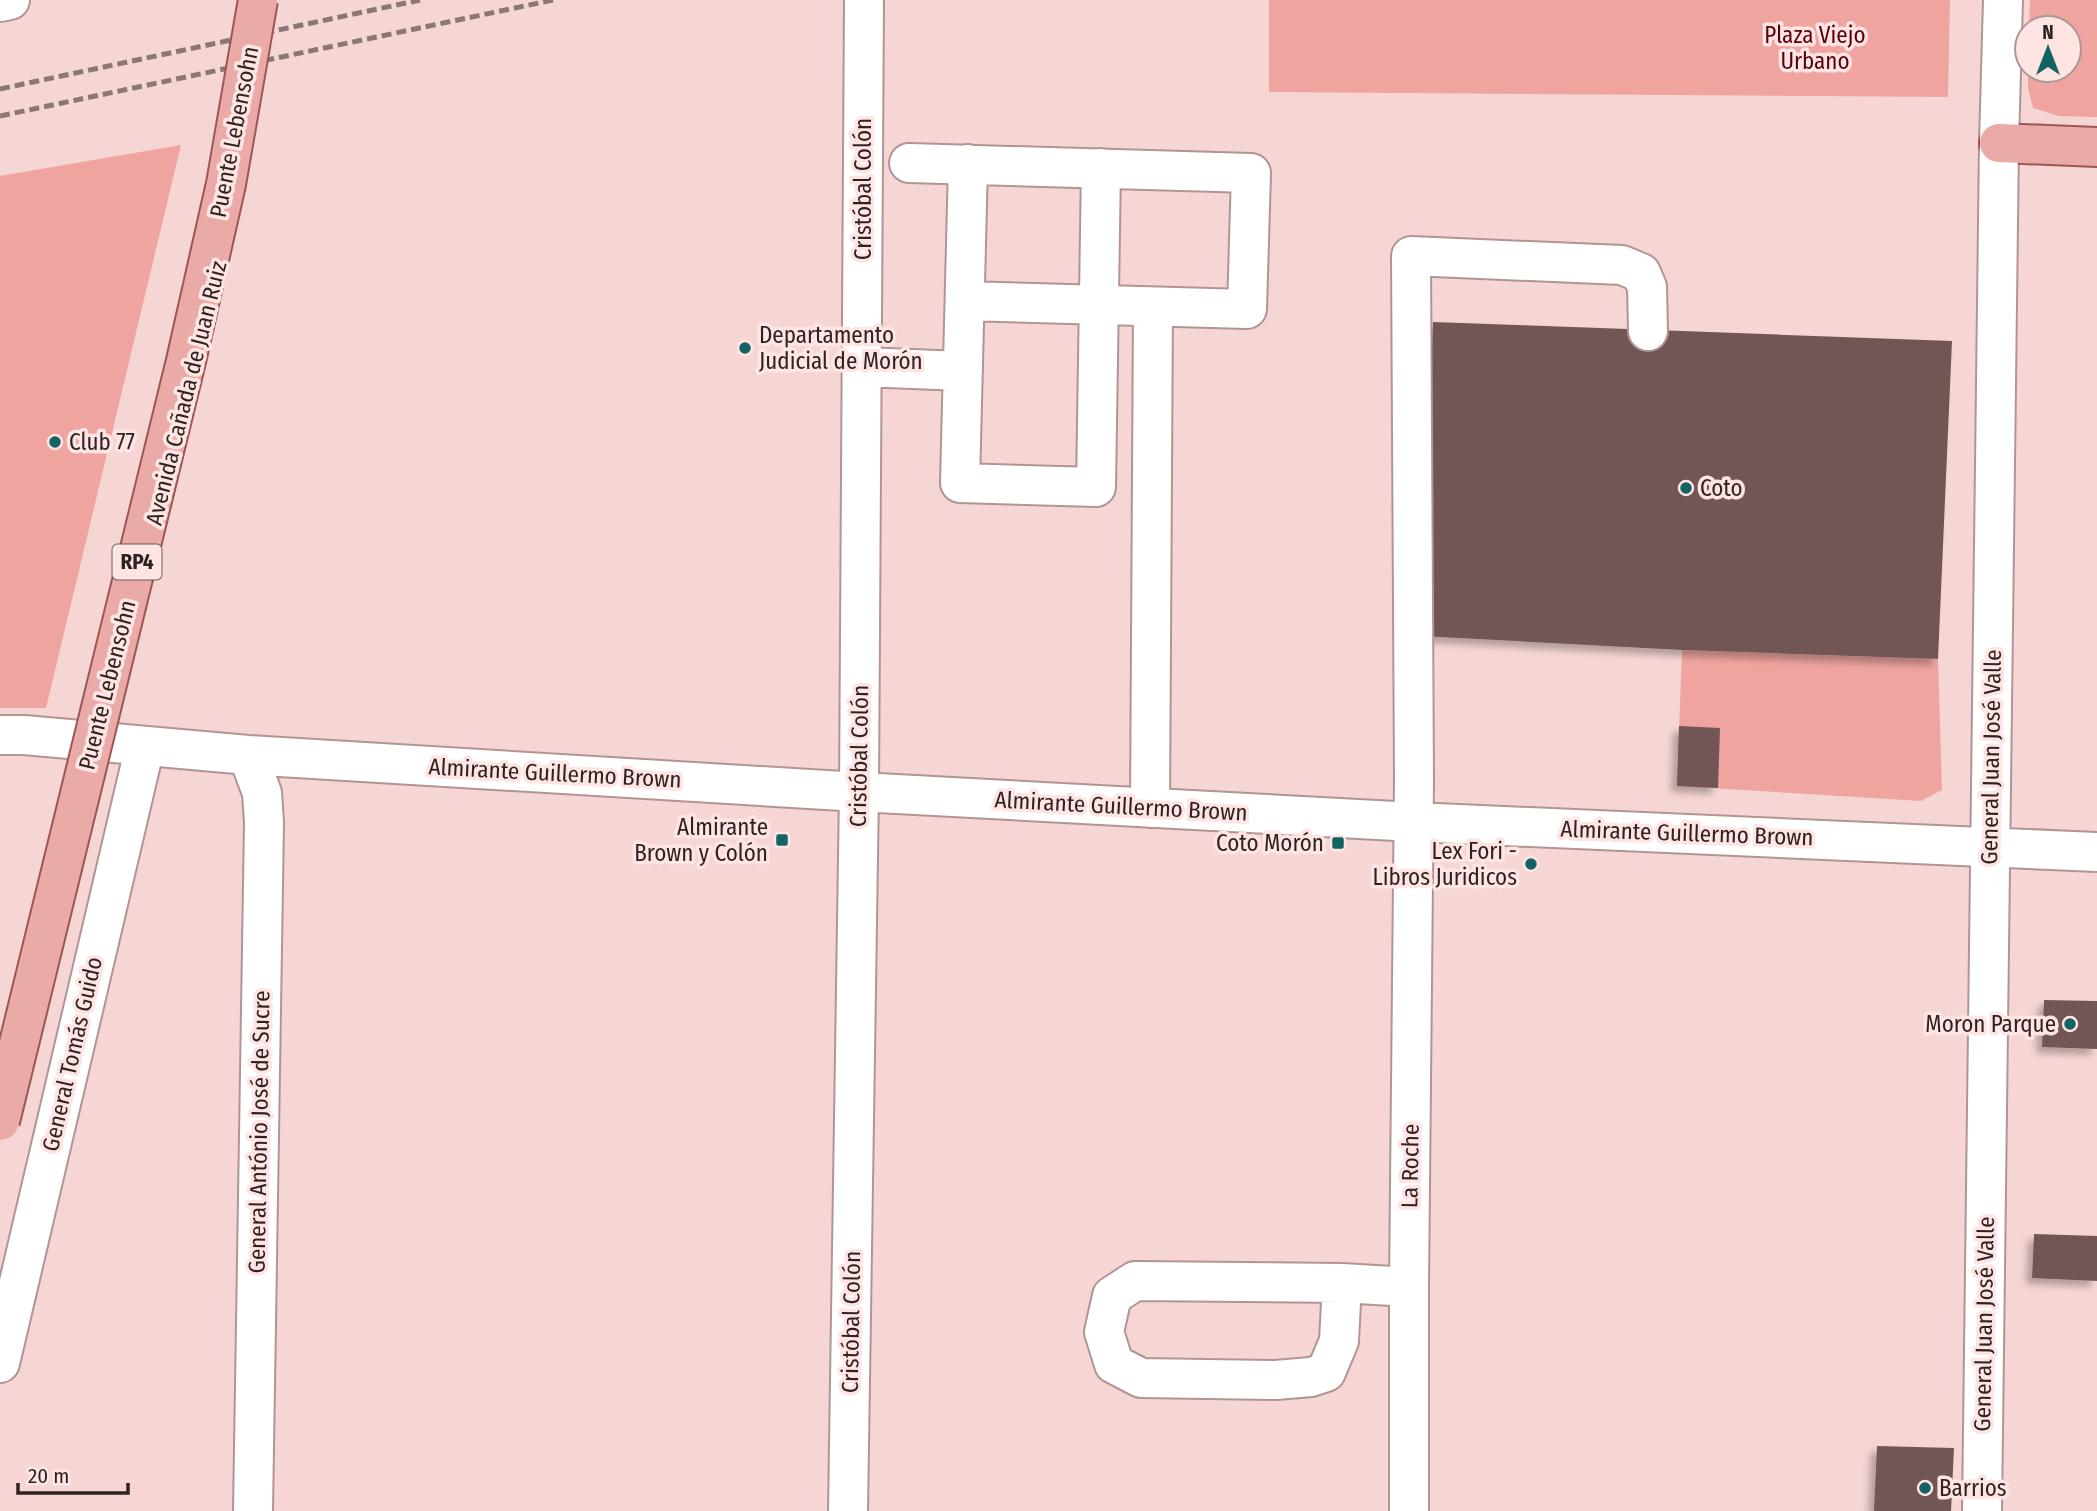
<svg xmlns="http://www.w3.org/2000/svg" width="2097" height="1511" font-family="'Fira Sans Condensed',sans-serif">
	<defs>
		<filter id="shadow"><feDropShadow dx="-6" dy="6" stdDeviation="3.5" flood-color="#0004"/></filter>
	</defs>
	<rect width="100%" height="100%" fill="#f5d6d4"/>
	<path fill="#efa49f" d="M1269,0h681l-2,97 -679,-5z
		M2030,0h67v117l-38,-1 -26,-8 -5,-20v-18h41v-42h-40z
		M181,145l-135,563h-46v-532z
		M1682,650l256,9 4,131 -21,11 -244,-15z"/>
	<path fill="#715755" filter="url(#shadow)" d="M1433,322l519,19 -14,318 -256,-9 -261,-14z
		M1679,726l41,2 -2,60 -41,-2z
		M2044,1000l53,1v48l-55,-2z
		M2034,1234l63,2v45l-65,-3z
		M1877,1446l77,2 -3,63h-77z"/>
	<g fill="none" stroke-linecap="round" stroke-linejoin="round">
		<defs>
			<path id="minor" d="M0,2l10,-2
				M909,163l342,10 -4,136 -282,-8
				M968,164l-8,319 136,4 5,-319
				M862,367l101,4
				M0,735h24l224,20 611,37 555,30 683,30
				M248,755l14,38 2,29 -11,689
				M1150,808l3,-501
				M1342,1283l-3,58 -13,31 -15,5 -35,3 -135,-2 -27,-14 -10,-32 8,-36 23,-15 207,2 67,4
				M0,1363l145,-617
				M848,1511l11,-719 5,-792
				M1409,1511v-224l5,-507 -3,-524 211,9 19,8 6,14 1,44
				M1982,1511l17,-1368 4,-143"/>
			<path id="major" d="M1999,143l98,4"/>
		</defs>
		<use href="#minor" stroke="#b19592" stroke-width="42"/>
		<use href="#major" stroke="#9e5653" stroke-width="42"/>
		<use href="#minor" stroke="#fff" stroke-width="38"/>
		<use href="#major" stroke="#e9aaa8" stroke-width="38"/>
		<path stroke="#8c7776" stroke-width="5" stroke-dasharray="10 5" stroke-linecap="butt" d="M0,89l420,-89
			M0,116l553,-116"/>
		<defs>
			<path id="major-bridge" d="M0,1121l186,-760 40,-177 32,-184"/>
		</defs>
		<use href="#major-bridge" stroke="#9e5653" stroke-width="42" stroke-linecap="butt"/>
		<use href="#major-bridge" stroke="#e9aaa8" stroke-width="38"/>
	</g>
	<g fill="#136362" stroke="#fee5e3" stroke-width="2.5">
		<circle cx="745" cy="348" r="7"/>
		<circle cx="55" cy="442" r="7"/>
		<circle cx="1686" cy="488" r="7"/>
		<rect x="775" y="833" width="14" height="14" rx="3.5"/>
		<rect x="1331" y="836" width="14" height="14" rx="3.5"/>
		<circle cx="1531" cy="864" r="7"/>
		<circle cx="2070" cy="1024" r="7"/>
		<circle cx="1925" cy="1488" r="7"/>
	</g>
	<g text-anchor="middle" stroke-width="7" stroke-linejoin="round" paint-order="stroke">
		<rect fill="#fee5e3" stroke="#6c5d5c" stroke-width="2" x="112.5" y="544.5" width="49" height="35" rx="5"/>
		<g font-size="21" font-weight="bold" fill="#2e2322">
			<text x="137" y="569">RP4</text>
		</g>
		<g font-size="23" fill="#59000a" stroke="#fee5e3">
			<text x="1815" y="43">Plaza Viejo<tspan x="1815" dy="26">Urbano</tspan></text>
		</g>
		<g font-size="23" fill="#2e2322" stroke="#fee5e3">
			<text transform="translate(234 132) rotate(-79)" y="8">Puente Lebensohn</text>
			<text transform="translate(863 189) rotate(-90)" y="8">Cristóbal Colón</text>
			<text transform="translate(186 393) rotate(-76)" y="8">Avenida Cañada de Juan Ruiz</text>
			<text transform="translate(107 685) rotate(-76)" y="8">Puente Lebensohn</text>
			<text transform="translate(859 756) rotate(-89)" y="8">Cristóbal Colón</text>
			<text transform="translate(1991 757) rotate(-89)" y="8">General Juan José Valle</text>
			<text transform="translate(555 773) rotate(3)" y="8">Almirante Guillermo Brown</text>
			<text transform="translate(1121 806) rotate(3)" y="8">Almirante Guillermo Brown</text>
			<text transform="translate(1687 833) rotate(2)" y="8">Almirante Guillermo Brown</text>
			<text transform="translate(72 1054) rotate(-77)" y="8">General Tomás Guido</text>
			<text transform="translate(259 1132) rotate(-89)" y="8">General António José de Sucre</text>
			<text transform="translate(1410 1166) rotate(-89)" y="8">La Roche</text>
			<text transform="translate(851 1322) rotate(-89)" y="8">Cristóbal Colón</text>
			<text transform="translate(1984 1324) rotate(-89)" y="8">General Juan José Valle</text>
		</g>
		<g font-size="23" fill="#2e2322" stroke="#fee5e3" text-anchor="start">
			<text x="759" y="343">Departamento<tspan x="759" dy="26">Judicial de Morón</tspan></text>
			<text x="69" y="450">Club 77</text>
			<text x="1700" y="496">Coto</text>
			<text x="768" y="835" text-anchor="end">Almirante<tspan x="768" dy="26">Brown y Colón</tspan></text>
			<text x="1324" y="851" text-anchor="end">Coto Morón</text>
			<text x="1517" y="859" text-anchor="end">Lex Fori -<tspan x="1517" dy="26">Libros Juridicos</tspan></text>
			<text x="2056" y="1032" text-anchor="end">Moron Parque</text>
			<text x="1939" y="1496">Barrios</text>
		</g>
	</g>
	<g transform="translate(2048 49)"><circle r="33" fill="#fee5e3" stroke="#ab9796" stroke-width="2"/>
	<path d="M0-5L12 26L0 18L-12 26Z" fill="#136362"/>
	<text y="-10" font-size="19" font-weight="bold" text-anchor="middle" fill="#2e2322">N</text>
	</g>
	<path d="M18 1483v10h110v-10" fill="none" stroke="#2e2322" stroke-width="3.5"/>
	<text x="28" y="1483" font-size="21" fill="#2e2322" stroke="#fee5e3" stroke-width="5" paint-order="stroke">20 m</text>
</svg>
